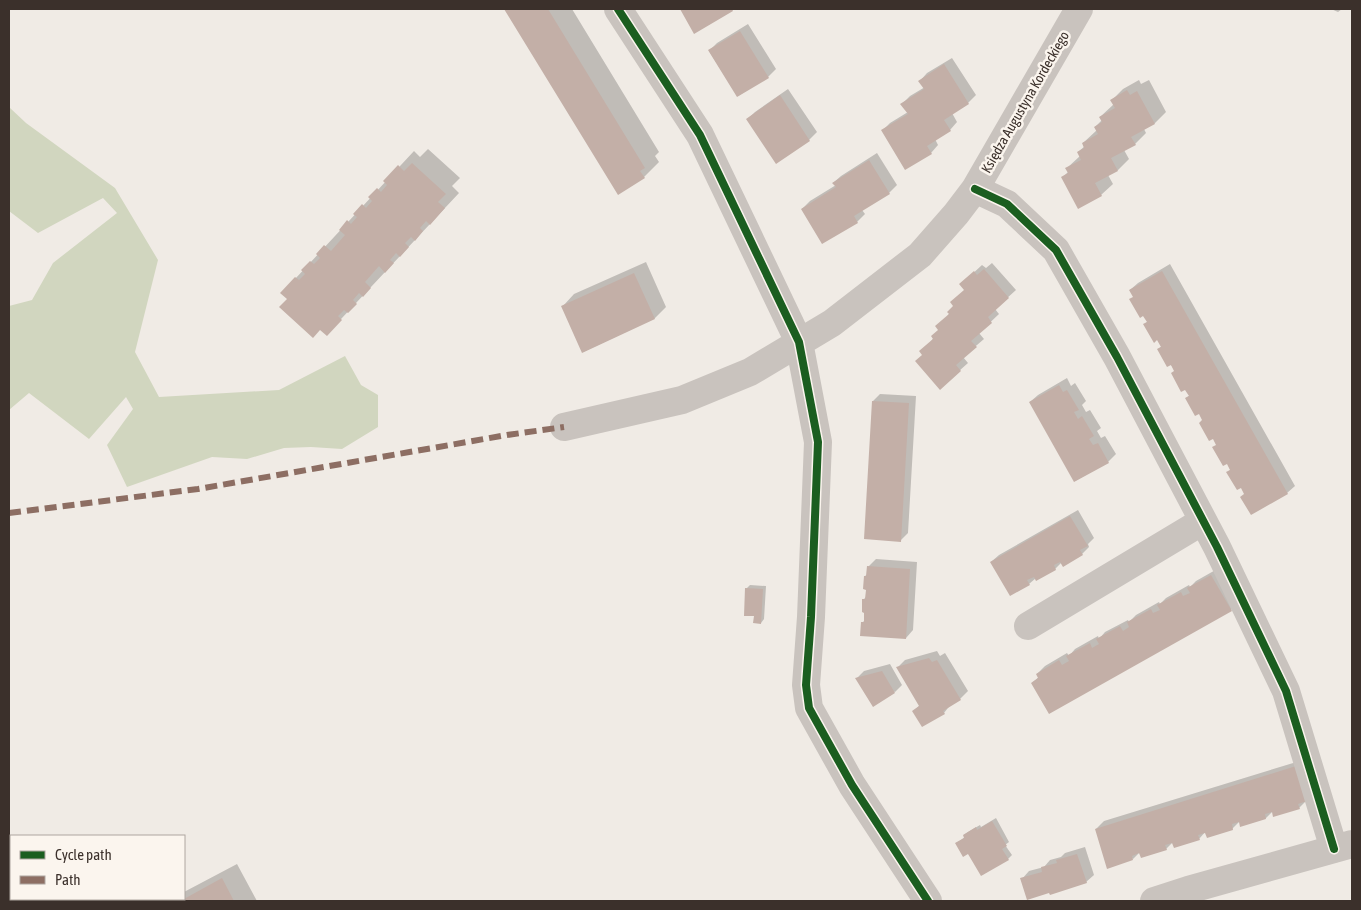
<svg xmlns="http://www.w3.org/2000/svg" width="1361" height="910" font-family="'Asap Condensed',sans-serif">
	<rect width="100%" height="100%" fill="#f0ebe5"/>
	<path fill="#d1d6bf" d="M9,107l17,16 89,65 43,72 -23,92 24,45 120,-7 66,-34 16,29 17,10v32l-36,22 -31,-2 -27,1 -37,11 -35,-2 -85,30 -20,-42 26,-36 -7,-12 -37,42 -60,-46 -20,17v-104l23,-6 21,-37 64,-50 -14,-15 -65,35 -29,-22z"/>
	<path fill="#0003" d="M506,9h66l87,143 -4,4 4,6 -15,15 -26,16z
		M681,9h52l-38,23z
		M1331,9h11l-4,3z
		M748,24l28,45 -8,8 -30,19 -29,-45 8,-8z
		M952,58l24,37 -8,8 -16,10 5,9 -7,8 -15,9 3,6 -7,8 -49,-22 8,-8 18,-11 -6,-8 8,-8 15,-9 -5,-6 7,-8z
		M1139,80l2,4 8,-4 17,32 -11,11 -11,6 2,4 -11,11 -11,6 5,9 -11,11 -10,5 5,9 -12,11 -38,-18 6,-6 -2,-3 13,-12 -2,-4 7,-6 -2,-3 14,-13 -2,-3 7,-7 -2,-3 14,-13 -2,-4 11,-11z
		M788,89l29,43 -8,8 -61,-21 7,-7z
		M428,149l32,29 -8,8 7,7 -132,141 -45,-41 132,-142 6,6z
		M877,153l20,32 -8,8 -27,17 3,4 -8,8 -55,-13 8,-8 26,-16 -3,-2 8,-7z
		M646,262l20,45 -11,11 -72,34 -20,-46 11,-12z
		M992,263l24,27 -21,19 4,5 -20,19 5,6 -21,18 5,6 -28,25 -17,-34 42,-65 4,-12 13,-12 4,3z
		M1170,264l125,222 -8,7 -42,1 -4,-7 -13,-15 3,-3 -32,-57 -13,-14 4,-3 -15,-25 -17,-21 4,-3 -4,-8 -14,-13 4,-4 -18,-31 8,-7z
		M1067,378l4,8 4,-3 11,18 -4,4 4,7 4,-2 11,18 -4,3 4,7 4,-2 11,18 -8,8 -33,19 -45,-79 8,-7z
		M880,394l36,2 -8,137 -8,8 -27,-140z
		M1078,510l16,28 -6,6 1,3 -7,7 -20,8 -7,7 -19,9 -7,6 -38,-22 8,-7z
		M876,559l41,3 -4,68 -7,8 -44,-15 3,-3 -1,-21 3,-3 -2,-20 3,-2v-7z
		M1219,568l19,35 -7,7 -199,73 7,-6 -2,-3 8,-8 22,-13 2,3 6,-7 23,-13 1,3 6,-7 23,-12 1,2 7,-7 23,-13 1,2 6,-6 23,-13 1,2 6,-6z
		M750,585l16,1 -2,33 -3,4 -6,-8 -9,-26z
		M937,651l3,5 5,-3 23,38 -8,8 -9,5 -7,9 -30,-2 6,-6 -22,-38 7,-7z
		M890,664l12,21 -7,7 -38,-14 7,-7z
		M1303,760l4,40 -8,8 -26,3 -7,7 -26,3 -8,8 -26,2 -7,8 -26,3 -7,7 -26,3 -7,7 -37,-30 8,-8z
		M996,818l13,24 -4,3 7,10 -4,4 -26,16 -14,-22 -11,-10 8,-6 -1,-2 4,-3 12,-7 1,2z
		M1085,847l9,28 -8,7 -36,10 -28,-13 7,-8 15,-4 6,-7 11,-3 4,-4z
		M237,864l20,37h-90l4,-2h13v-7z"/>
	<path fill="#c3afa7" d="M504,9h44l97,159 -5,3 5,7 -27,17z
		M680,9h52l1,2 -39,23z
		M740,31l29,47 -32,19 -29,-47z
		M944,64l25,40 -25,16 7,11 -24,15 5,8 -27,16 -24,-40 27,-16 -8,-10 24,-15 -6,-8z
		M1127,90l3,5 7,-4 18,33 -24,13 5,8 -25,13 7,13 -23,12 7,13 -24,13 -17,-32 7,-4 -3,-5 16,-8 -4,-8 7,-4 -2,-5 16,-9 -4,-7 8,-5 -3,-5 16,-9 -5,-8z
		M780,95l30,46 -34,23 -30,-45z
		M869,160l21,34 -36,22 4,7 -36,21 -21,-35 35,-22 -4,-4z
		M412,163l34,31 -8,8 7,6 -15,17 -4,-4 -6,7 3,3 -8,10 -4,-4 -6,6 4,4 -9,10 -4,-4 -6,7 4,3 -9,10 -6,-7 -14,16 6,6 -8,9 -4,-4 -6,7 4,4 -9,9 -4,-3 -6,6 4,4 -15,16 -7,-6 -7,8 -34,-31 8,-8 -7,-6 15,-16 4,3 6,-6 -4,-4 9,-9 4,3 6,-6 -4,-4 8,-9 7,6 14,-16 -6,-5 8,-10 4,4 6,-7 -4,-3 9,-10 4,4 6,-7 -4,-4 9,-9 4,4 6,-7 -4,-4 15,-16 6,6z
		M984,269l25,29 -21,19 4,6 -21,18 6,6 -21,18 5,6 -21,19 -25,-29 7,-6 -3,-4 14,-12 -2,-3 7,-6 -3,-4 14,-12 -2,-2 6,-6 -3,-4 14,-12 -5,-6 15,-13 3,4z
		M1162,271l126,223 -37,21 -11,-18 4,-3 -3,-6 -4,2 -11,-18 4,-2 -3,-6 -4,2 -11,-19 4,-2 -3,-6 -4,2 -10,-18 3,-3 -3,-6 -4,2 -10,-18 4,-2 -4,-6 -4,2 -10,-19 3,-2 -3,-6 -4,2 -10,-18 4,-2 -4,-7 -3,3 -11,-19 4,-2 -4,-6 -3,2 -11,-19 4,-2 -4,-7z
		M634,273l21,46 -73,34 -21,-47z
		M1059,385l4,7 4,-2 12,20 -5,2 4,7 4,-3 12,20 -5,3 4,6 5,-2 11,20 -35,19 -45,-80z
		M872,401l37,2 -8,139 -37,-3z
		M1070,516l18,30 -8,4 3,5 -20,12 -3,-5 -6,3 2,5 -20,11 -2,-4 -7,3 3,5 -20,11 -20,-34z
		M867,566l43,3 -4,70 -46,-3 1,-14h3v-9l-2,-1v-13h3l1,-9 -3,-1 1,-13h2z
		M1211,575l21,36 -183,103 -18,-31 7,-5 -2,-4 23,-14 3,5 7,-4 -3,-5 24,-13 2,5 7,-4 -3,-5 24,-13 3,5 6,-4 -2,-5 24,-13 2,4 7,-3 -3,-5 24,-13 2,4 7,-3 -3,-5z
		M745,588l18,1 -2,35 -8,-1 1,-7h-10z
		M929,658l3,4 5,-2 24,40 -18,11 2,3 -23,13 -10,-16 7,-5 -23,-39z
		M882,671l13,22 -22,14 -18,-29z
		M1296,766l11,35 -9,3 2,5 -27,8 -1,-5 -7,2 1,5 -26,8 -1,-5 -7,2 1,6 -26,8 -2,-5 -7,2 2,5 -26,8 -2,-5 -7,2 2,5 -26,8 -2,-5 -7,3 1,4 -26,9 -12,-40z
		M992,821l15,25 -5,3 7,11 -28,16 -13,-22 -5,3 -8,-14 9,-5 -1,-3 13,-8 1,3z
		M1077,854l10,29 -37,12 -1,-2 -22,7 -7,-22 22,-6 -1,-5 16,-4 -1,-3z
		M222,878l12,23h-56l6,-2z"/>
	<g fill="none" stroke-linecap="round" stroke-linejoin="round">
		<path stroke="#c9c3be" stroke-width="28" d="M618,9l82,126 99,207 19,100 -7,175 -5,68 3,23 43,77 76,116
			M975,189l32,15 49,46 61,107 100,190 69,144 48,158
			M564,427l118,-27 68,-28 82,-49 88,-68 36,-41 19,-25 104,-180
			M1028,626l175,-105
			M1154,901l34,-11 164,-46"/>
		<path stroke="#8d6e63" stroke-width="6" stroke-dasharray="12 6" stroke-linecap="butt" d="M9,513l189,-24 309,-54 57,-8"/>
		<defs>
			<path id="cycleway" d="M618,9l82,126 99,207 19,100 -7,175 -5,68 3,23 43,77 76,116
				M975,189l32,15 49,46 61,107 100,190 69,144 48,158"/>
		</defs>
		<use href="#cycleway" stroke="#fbf5ee" stroke-width="11"/>
		<use href="#cycleway" stroke="#1b5e20" stroke-width="8"/>
	</g>
	<g text-anchor="middle" stroke-width="5" stroke-linejoin="round" paint-order="stroke">
		<g font-size="14" fill="#3b302b" stroke="#fbf5ee">
			<text transform="translate(1025 102) rotate(-60)" y="5">Księdza Augustyna Kordeckiego</text>
		</g>
	</g>
	<rect width="1361" height="910" fill="none" stroke="#3b302b" stroke-width="20"/>
	<rect x="10" y="835" width="175" height="65" fill="#fbf5ee" stroke="#aea6a0"/>
	<rect x="20" y="851" width="25" height="8" fill="#1b5e20" stroke="#aea6a0"/>
	<text x="55" y="860" font-size="15" fill="#3b302b">Cycle path</text>
	<rect x="20" y="876" width="25" height="8" fill="#8d6e63" stroke="#aea6a0"/>
	<text x="55" y="885" font-size="15" fill="#3b302b">Path</text>
</svg>
